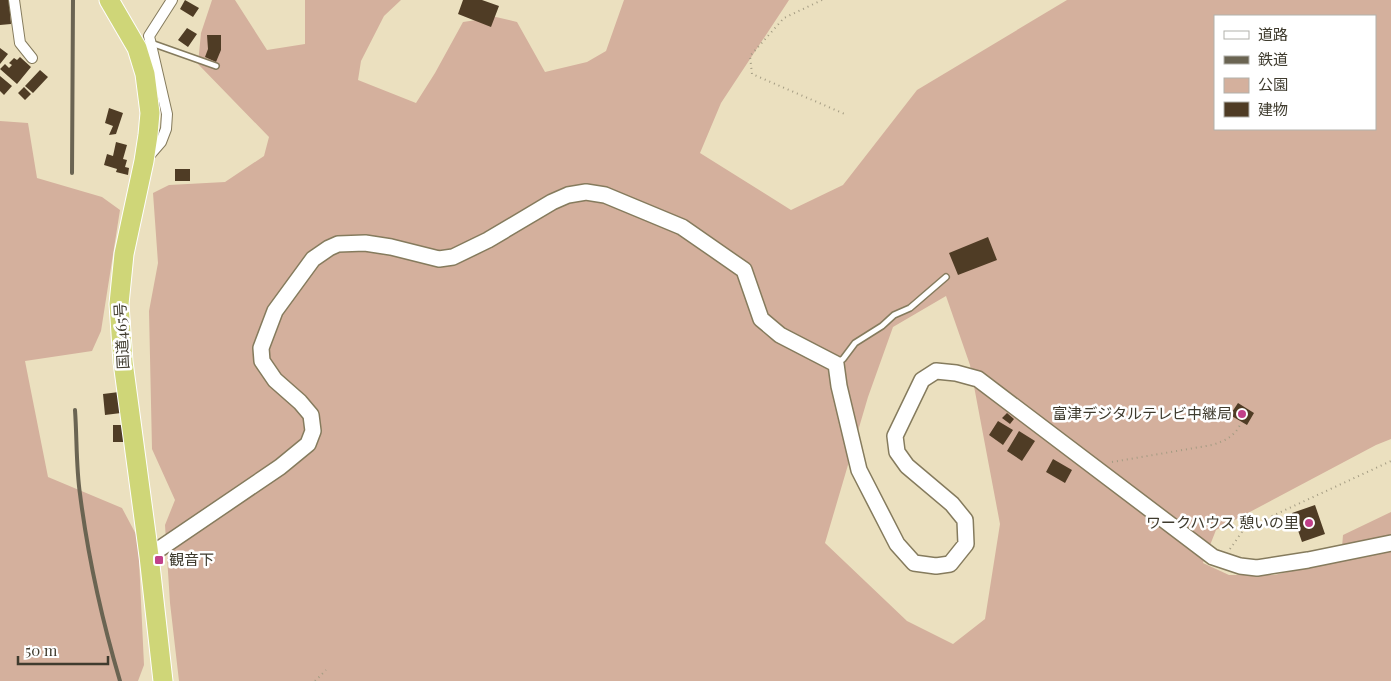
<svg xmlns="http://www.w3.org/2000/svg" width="1391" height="681" font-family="'Playfair Display','Noto Sans JP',serif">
	<rect width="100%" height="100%" fill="#ebe0bf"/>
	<path fill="#d4b09d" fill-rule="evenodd" d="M212,0h23l32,50 38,-6v-44h96l-17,16 -23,45 -3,19 58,23 19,-30 28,-51 33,-5 21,5 28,50 42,-10 19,-11 18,-51h165l-68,103 -21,50 91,57 52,-25 74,-95 150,-90h324v439l-15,6 -160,85 -13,33 26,12h45l67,-15 2,-25 48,-23v169h-1212l-9,-78 -5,-78 10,-25 -23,-51 -3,-138 9,-48 -5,-70 16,-8 56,-3 39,-26 5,-19 -71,-73 3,-31zM1215,16h160v113h-160zM946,296l24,69 30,159 -15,95 -32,25 -46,-23 -82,-78 43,-146 25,-70z
		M0,121l28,2 9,55 65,19 18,13 -19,121 -9,20 -67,10 23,116 74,31 16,30 6,127 -6,16h-138z"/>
	<path fill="#4f3c25" d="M0,0h9l2,24 -11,1z
		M185,0l14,8 -6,9 -13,-8z
		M463,0h19l17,6 -8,21 -33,-13z
		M187,28l10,6 -9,13 -10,-7z
		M207,35h14v15l-5,12 -11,-5 3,-8z
		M0,48l8,6 -8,10z
		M20,57l11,10 -14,17 -17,-15 5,-5 4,4 3,-3 -3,-2 5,-5 3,2z
		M40,70l8,7 -15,16 -8,-7z
		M0,76l12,10 -8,9 -4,-4z
		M24,87l7,7 -6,6 -7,-7z
		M109,108l14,5 -7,21 -7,1 4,-9 -8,-3z
		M116,142l11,3 -4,14 4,1 -2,7 4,1 -1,7 -12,-3 1,-3 -13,-4 3,-11 6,2z
		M175,169h15v12h-15z
		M988,237l9,23 -39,15 -9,-22z
		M119,392l2,21 -16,2 -2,-21z
		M1238,403l16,10 -7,12 -17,-10z
		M1007,413l7,6 -4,5 -8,-6z
		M998,421l15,9 -10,15 -14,-10z
		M113,425h11v17h-11z
		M1019,431l16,10 -13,20 -15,-10z
		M1053,459l19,11 -7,13 -19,-11z
		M1315,505l10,29 -23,8 -10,-29z"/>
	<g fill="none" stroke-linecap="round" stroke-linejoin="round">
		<defs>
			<path id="lane" d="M151,43l65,23
				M838,362l5,-3 12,-16 27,-17 12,-11 16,-7 36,-31"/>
			<path id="street" d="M14,0l6,43 12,15
				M148,157l13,-15 5,-13 1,-15 -18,-78 23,-36"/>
			<path id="secondary" d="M149,556l131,-89 28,-23 5,-13 -2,-16 -11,-13 -25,-22 -13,-19 -1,-13 14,-37 38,-52 16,-11 9,-4 27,-1 26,4 48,12 14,-2 35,-17 64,-38 16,-7 18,-3 19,3 77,32 62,43 17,49 19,16 56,29 3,22 20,84 38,74 17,19 22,3 14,-2 16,-20 -1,-24 -13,-16 -45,-38 -10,-14 -2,-16 27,-56 14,-9 20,2 22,6 235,178 27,9 17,2 51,-8 83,-17"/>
			<path id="highway" d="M109,0l28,48 8,26 5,39 -2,22 -4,26 -20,93 -5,50 4,58 26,194 14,125"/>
		</defs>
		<use href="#lane" stroke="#857b5d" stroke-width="8"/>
		<use href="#street" stroke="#857b5d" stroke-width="12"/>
		<use href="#secondary" stroke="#857b5d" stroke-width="18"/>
		<use href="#highway" stroke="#fff" stroke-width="21"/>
		<path stroke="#a39b82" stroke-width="2" stroke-dasharray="1 4" stroke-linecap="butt" d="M822,0l-38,18 -34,38 2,18 95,41
			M1112,462l100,-17c12,-4 22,-8 28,-20
			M1230,549l14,-20 147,-68
			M315,681l11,-11"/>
		<use href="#lane" stroke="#fff" stroke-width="5"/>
		<use href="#street" stroke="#fff" stroke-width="10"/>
		<use href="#secondary" stroke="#fff" stroke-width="15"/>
		<use href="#highway" stroke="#cfd678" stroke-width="19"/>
		<path stroke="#6a6452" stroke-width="4" d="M72,173l1,-173
			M75,410c2,28 1,57 5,84 8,63 22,126 40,187"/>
	</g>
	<g fill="#c1408a" stroke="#fff" stroke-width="2">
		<circle cx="1242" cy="414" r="5"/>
		<circle cx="1309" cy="523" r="5"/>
		<rect x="154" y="555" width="10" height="10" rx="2.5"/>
	</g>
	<g text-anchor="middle" stroke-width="5" stroke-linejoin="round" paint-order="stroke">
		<g font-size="15" fill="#3f3b2e" stroke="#fff">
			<text transform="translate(122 336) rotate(-93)" y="5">国道465号</text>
		</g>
		<g font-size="15" fill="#3f3b2e" stroke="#fff" text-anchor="end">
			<text x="1232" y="419">富津デジタルテレビ中継局</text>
			<text x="1299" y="528">ワークハウス 憩いの里</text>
			<text x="169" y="565" text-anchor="start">観音下</text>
		</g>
	</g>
	<rect x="1214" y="15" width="162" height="115" fill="#ffffff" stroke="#b2b1ab"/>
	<rect x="1224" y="31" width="25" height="8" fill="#ffffff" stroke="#b2b1ab"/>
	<text x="1258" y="40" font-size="15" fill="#3f3b2e">道路</text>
	<rect x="1224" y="56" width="25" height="8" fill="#6a6452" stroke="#b2b1ab"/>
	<text x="1258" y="65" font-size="15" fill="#3f3b2e">鉄道</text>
	<rect x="1224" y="78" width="25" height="15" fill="#d4b09d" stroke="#b2b1ab"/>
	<text x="1258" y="90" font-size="15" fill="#3f3b2e">公園</text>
	<rect x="1224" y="102" width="25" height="15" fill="#4f3c25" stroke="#b2b1ab"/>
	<text x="1258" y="115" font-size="15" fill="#3f3b2e">建物</text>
	<path d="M18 656v8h90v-8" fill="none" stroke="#3f3b2e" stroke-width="2.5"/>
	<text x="25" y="656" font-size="15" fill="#3f3b2e" stroke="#ffffff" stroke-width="4" paint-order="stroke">50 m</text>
</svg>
